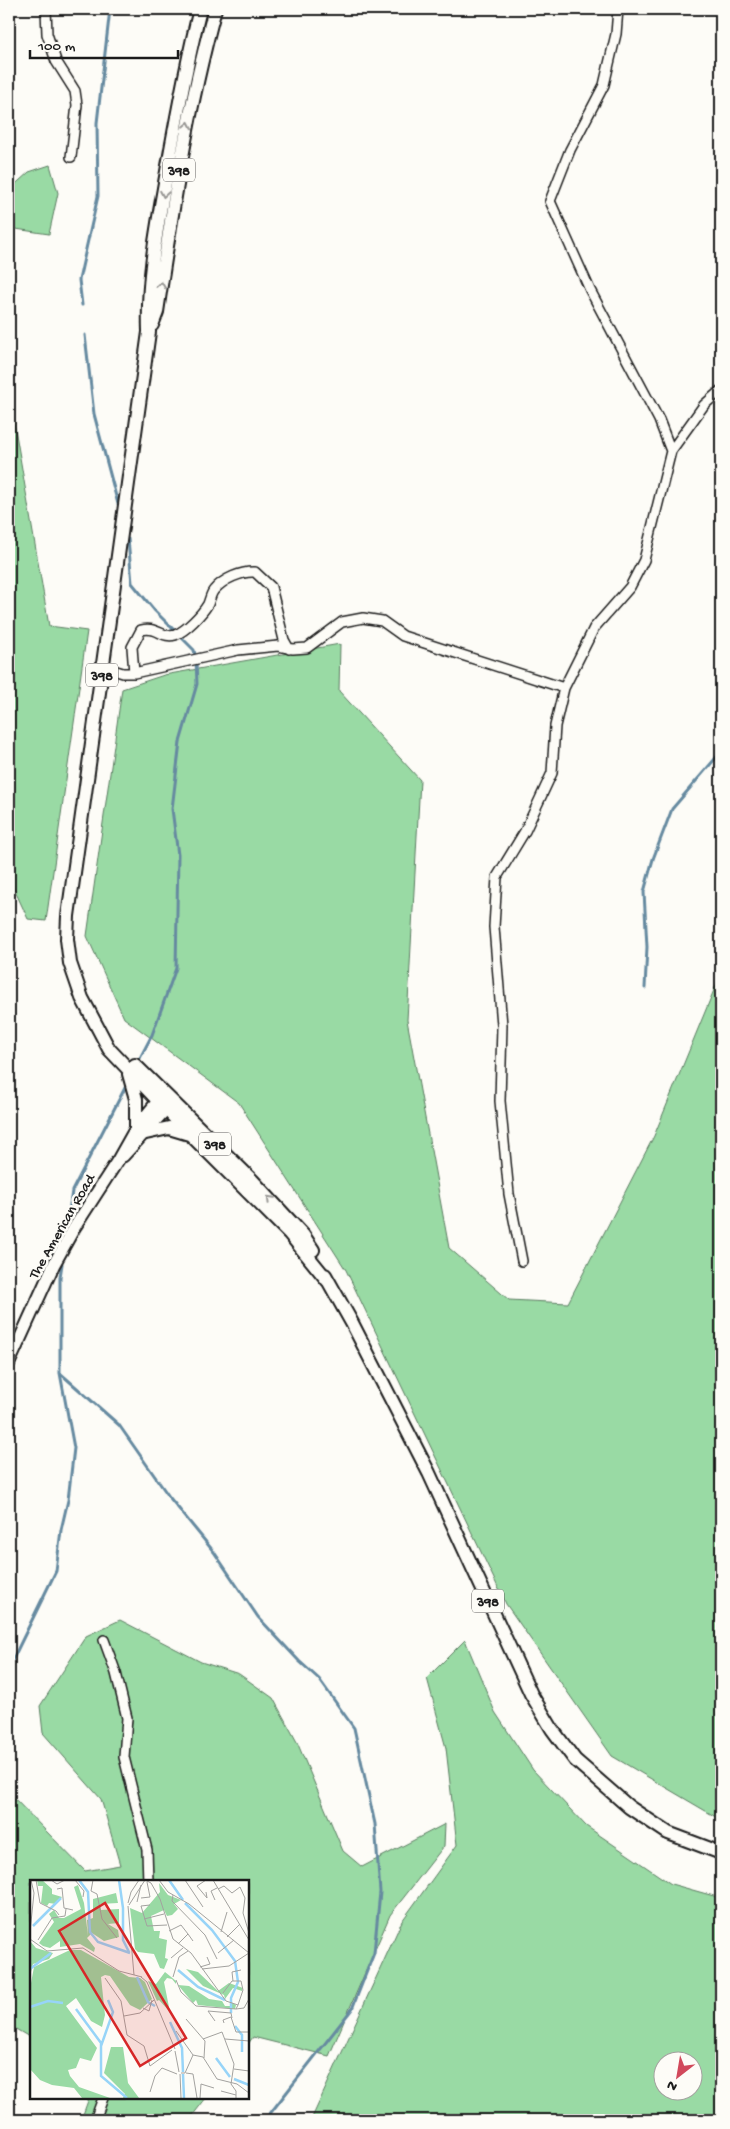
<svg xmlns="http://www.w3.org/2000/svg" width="730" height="2129" font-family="'Gochi Hand',sans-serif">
	<rect width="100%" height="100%" fill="#fdfcf7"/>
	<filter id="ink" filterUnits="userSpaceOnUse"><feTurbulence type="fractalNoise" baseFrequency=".02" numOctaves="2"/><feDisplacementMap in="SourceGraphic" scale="10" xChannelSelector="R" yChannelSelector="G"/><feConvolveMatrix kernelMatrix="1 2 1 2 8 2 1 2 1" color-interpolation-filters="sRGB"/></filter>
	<g filter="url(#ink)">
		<path fill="#99daa4" stroke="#5a7b60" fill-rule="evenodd" d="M50,165l8,28 -9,41 -40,-6v-38l20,-18z
			M9,410l3,1 37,215 38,5 -41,290 -18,-2 -19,-41z
			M340,644l-1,47 81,89 -13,240 42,228 60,52 59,3 86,-167 67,-163v847l-109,-64 -106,-152 -160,-334 -107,-167 -115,-85 -37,-82 35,-247 42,-14z
			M120,1620l81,42 38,12 34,24 24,44 46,109 19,16 83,-43 -1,22 -54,69 -61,141 -76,-19 -5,7v-162h-217v156l-22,-13v-232l76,78 35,-6 -19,-66 -58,-66 -3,-27 46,-70z
			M465,1640l30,72 38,58 53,56 85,58 50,14v222h-410l91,-199 55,-76 -11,-97 -19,-70zM662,2062h30v30h-30z
			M89,2098h117l-17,22h-108z"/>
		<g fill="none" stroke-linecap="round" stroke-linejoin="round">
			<path stroke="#668aa0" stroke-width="3" d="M82,305l-3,-25 19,-84 -1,-73 13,-114
				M85,335l9,79 24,90
				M128,539l4,44 23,28 39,39 2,10 1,24 -17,58 -8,67 6,46 -2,113 -24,67 -13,25
				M645,988l2,-41 -3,-55 9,-33 19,-50 49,-57
				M67,1225l5,-34 55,-107
				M60,1373l59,52 51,73 44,54 44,65 41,44 20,18 35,49 21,96 5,68 -6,61 -22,56 -87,111
				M9,1667l47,-96 5,-41 7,-30 6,-52 -14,-75v-96l2,-13"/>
			<defs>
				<path id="minor" d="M46,9l1,25 9,27 19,30 2,14 -6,52
					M671,451l33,-46 17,-15
					M103,667l20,6h11l104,-23 40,-4 15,3 14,-1 35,-26 21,-4 19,3 21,15 161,52
					M134,673l-2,-26 9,-17c4,-1 9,-1 12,0 8,2 13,8 22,5 11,-4 27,-21 33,-31 2,-5 3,-11 6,-14 9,-11 28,-19 41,-18l16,15 13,53 5,9
					M522,1261l-13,-67 -9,-93 2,-76 -8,-98 3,-50 28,-46 27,-58 3,-47 9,-38 30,-60 36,-41 14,-27 27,-109 -12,-31 -69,-130 -40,-89 20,-51 34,-65 12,-51 2,-25
					M104,1640l12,33 11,45 -3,39 23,93 1,32
					M95,2120l8,-22"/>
				<path id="secondary" d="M123,1156l43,-47
					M9,1363l45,-99 20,-36 44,-68 18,-32 22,-27"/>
				<path id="primary" d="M200,9c-14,55 -24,112 -34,168 -9,51 -19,102 -17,155l-81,584 -1,23 3,24 12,35 27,51 82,86 98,98 39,48
					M152,325l5,-13c15,-102 31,-204 58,-303
					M135,1065l117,115 51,55 10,15
					M129,1074l7,25v29
					M146,1133l23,-5 20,6
					M325,1275l27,48 77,150 102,221 21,35 23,31 54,47 39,26 53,20"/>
			</defs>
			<use href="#minor" stroke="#1c1c1c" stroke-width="12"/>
			<use href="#secondary" stroke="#1c1c1c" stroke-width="15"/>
			<use href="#primary" stroke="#1c1c1c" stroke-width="16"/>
			<use href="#minor" stroke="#fdfcf7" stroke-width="9"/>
			<use href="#secondary" stroke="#fdfcf7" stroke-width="11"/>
			<use href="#primary" stroke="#fdfcf7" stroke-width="12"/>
		</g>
		<defs><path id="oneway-chevron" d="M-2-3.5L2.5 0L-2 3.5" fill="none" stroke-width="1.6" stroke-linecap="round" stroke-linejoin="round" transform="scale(1.25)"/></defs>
		<g stroke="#989794">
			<use href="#oneway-chevron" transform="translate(188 125) rotate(-79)"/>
			<use href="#oneway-chevron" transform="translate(164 194) rotate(100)"/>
			<use href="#oneway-chevron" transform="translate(161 285) rotate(-82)"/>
			<use href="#oneway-chevron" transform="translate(270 1199) rotate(-134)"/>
		</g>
	</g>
	<g text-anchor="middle" stroke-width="5" stroke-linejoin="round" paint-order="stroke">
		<g fill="#fdfcf7" stroke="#605f5e" stroke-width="1">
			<rect x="163" y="158.5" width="32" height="23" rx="4"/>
			<rect x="86" y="663.5" width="32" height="23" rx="4"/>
			<rect x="199" y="1132.5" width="32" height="23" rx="4"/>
			<rect x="472" y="1589.5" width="32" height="23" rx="4"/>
		</g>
		<g font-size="14" font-weight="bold" fill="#1c1c1c">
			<text x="179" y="175">398</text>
			<text x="102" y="680">398</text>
			<text x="215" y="1149">398</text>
			<text x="488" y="1606">398</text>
		</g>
		<g font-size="15" fill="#1c1c1c" stroke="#fdfcf7">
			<text transform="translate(61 1226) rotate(-60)" y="5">The American Road</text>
		</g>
	</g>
	<g transform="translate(30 1880)">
		<rect width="219" height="219" fill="#fdfcf7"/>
		<path d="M7,0h5l10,9v5l10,3 -6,7 -7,-1 -2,3 -6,-3 2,-17h-5zM129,3l9,12 13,5 -7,4 4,5 -6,6 -5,1 -3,-6 -13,6 3,15h6l-1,7 8,2 -2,18 3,1 -4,10 -4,-1 -6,-14 -16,-2 -3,-3 -5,-41 12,5 18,-21zM48,5l6,18 4,33 -1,-16 6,-2v-19l23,-6 2,10 -18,1 1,6 18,-1v14l-11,1 10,6 1,7 -15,4 -12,-8 -5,5 8,10 -1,4 -14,-8 -20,3v-6l-10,7 -7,-2 -4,-3 15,-21 -5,-8 5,-4 5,8h5l17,-9 -7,-22zM0,61l6,7 17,5 -4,6 -16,5 -3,12zM40,70h11l48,27 11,1 5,4 7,17 -12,11 -10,-5 -20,-29 -5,-1 -4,2 4,38 -3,12 -11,-6 -15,-23 -10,8 31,42 -6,13 -11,-3 -4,10 -8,2 2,6 9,11 31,11h-28l-8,-10 -22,-3 -12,-5 -10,-11v-73l1,24v-37l3,-16zM156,89l12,3 20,19 11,-8 14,5 -1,3 -9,-3 -8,11 -1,-4 -21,-9zM135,92l11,9v3l-4,-5 -5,-1 -3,4 6,30 -11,-12 -2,1 -9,-20 8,3zM148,105l11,1 20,13 13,2 3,5h5l1,-4 5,3 -1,4 -37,-4 -2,-5 -3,3zM81,167h12l5,36 11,15h-16l2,-4 -21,-21z" fill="#99daa4"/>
		<path fill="none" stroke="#97d4f8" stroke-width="2.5" d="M49,0l9,12 2,40 8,10 32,11M89,0l4,28v32l6,12M139,0l14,20M155,23l27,27 23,31 3,21 -7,16v15M3,46l28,-28M0,89l21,-16M148,90l20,17 27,13M107,97l11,25 7,4M0,127l18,-6 15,2M46,129l25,34v33l26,22M140,142l12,26 1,24M205,146l7,9v17M71,166l12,-34 -5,-12M186,178l14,19M153,194l1,24M204,199l15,6"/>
		<path fill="none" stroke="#a3a29f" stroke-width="1" d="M6,0l4,23 16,8 3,4M21,0l6,4 8,-4M45,0l9,11 -1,6M63,0l-2,11 6,3 5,25 15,19M115,0l6,3 9,16 13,40 18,14 35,48 12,4 -2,4 -40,-3 -15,-14 -5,-12M129,0l9,12 21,12 60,49M155,0l18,27M183,0l36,60M27,9l5,-1 2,20 9,2M188,9l6,-3 8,7 8,-6 5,11 -2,15 6,20M176,12l1,6 -10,-12 9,-6M143,15l-1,6 33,34 12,24M111,18l9,-1 -3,-15M185,20l-4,-9 6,-3M107,22l4,-17M98,23l3,-11 8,-12M99,25l16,-25M120,25l-9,1 6,20 20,-1M98,26l6,69M114,39l20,-5M139,51l12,-6 7,9M0,52l4,-39 -3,-13M191,52l6,-20M197,57l13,-13M0,59l17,12 36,-3 36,23 23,6M8,60l14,-22 13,-2 1,-7M148,64l10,-10 5,7M188,73l16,-13M141,78l12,-10M170,87l10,-3 -3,-7M172,89l27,-3 20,-13M111,97l6,5 28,67M143,97l6,-20 9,-6M75,98l16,23 6,34 17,11 6,20 22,-16M203,101l-1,-9 9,-2M193,113l9,-12h9l2,9 -5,15M113,128l6,3 3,-11M206,129l8,-1 5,-9M94,136l16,-3 14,-13M156,139l19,22 -1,17M185,141l-7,-10 23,2 1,5M194,143l-1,-3 8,-3 5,15h13M146,151l17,24M173,159l19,-7 12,32 -3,20M195,159l24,2M145,171l4,21M204,189l15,2M151,193h4l8,-18 10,2 14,22 20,5 12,9M156,193l7,1 4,24M150,194l1,24M201,204l5,7v7M191,211l15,4M120,212l5,-16 7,-8 15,6M170,218l1,-14 13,4"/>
		<path fill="#d62828" fill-opacity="0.15" stroke="#d62828" stroke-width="2.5" d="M75,23l81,135 -46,28 -81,-135z"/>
		<rect width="219" height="219" fill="none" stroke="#1c1c1c" stroke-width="2.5"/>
	</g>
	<rect width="730" height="2129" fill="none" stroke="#fdfcf7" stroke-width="30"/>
	<rect x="15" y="15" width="700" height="2099" fill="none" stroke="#1c1c1c" stroke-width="2" filter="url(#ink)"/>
	<g transform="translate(678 2076) rotate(211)"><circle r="24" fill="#fdfcf7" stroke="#a3a29f"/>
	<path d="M0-4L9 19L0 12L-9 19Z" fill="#d1495b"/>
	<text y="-8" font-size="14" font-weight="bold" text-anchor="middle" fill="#1c1c1c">N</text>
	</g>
	<path d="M30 50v8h148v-8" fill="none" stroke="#1c1c1c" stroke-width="2.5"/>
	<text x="38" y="50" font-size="15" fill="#1c1c1c" stroke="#fdfcf7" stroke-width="4" paint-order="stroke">100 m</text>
</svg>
